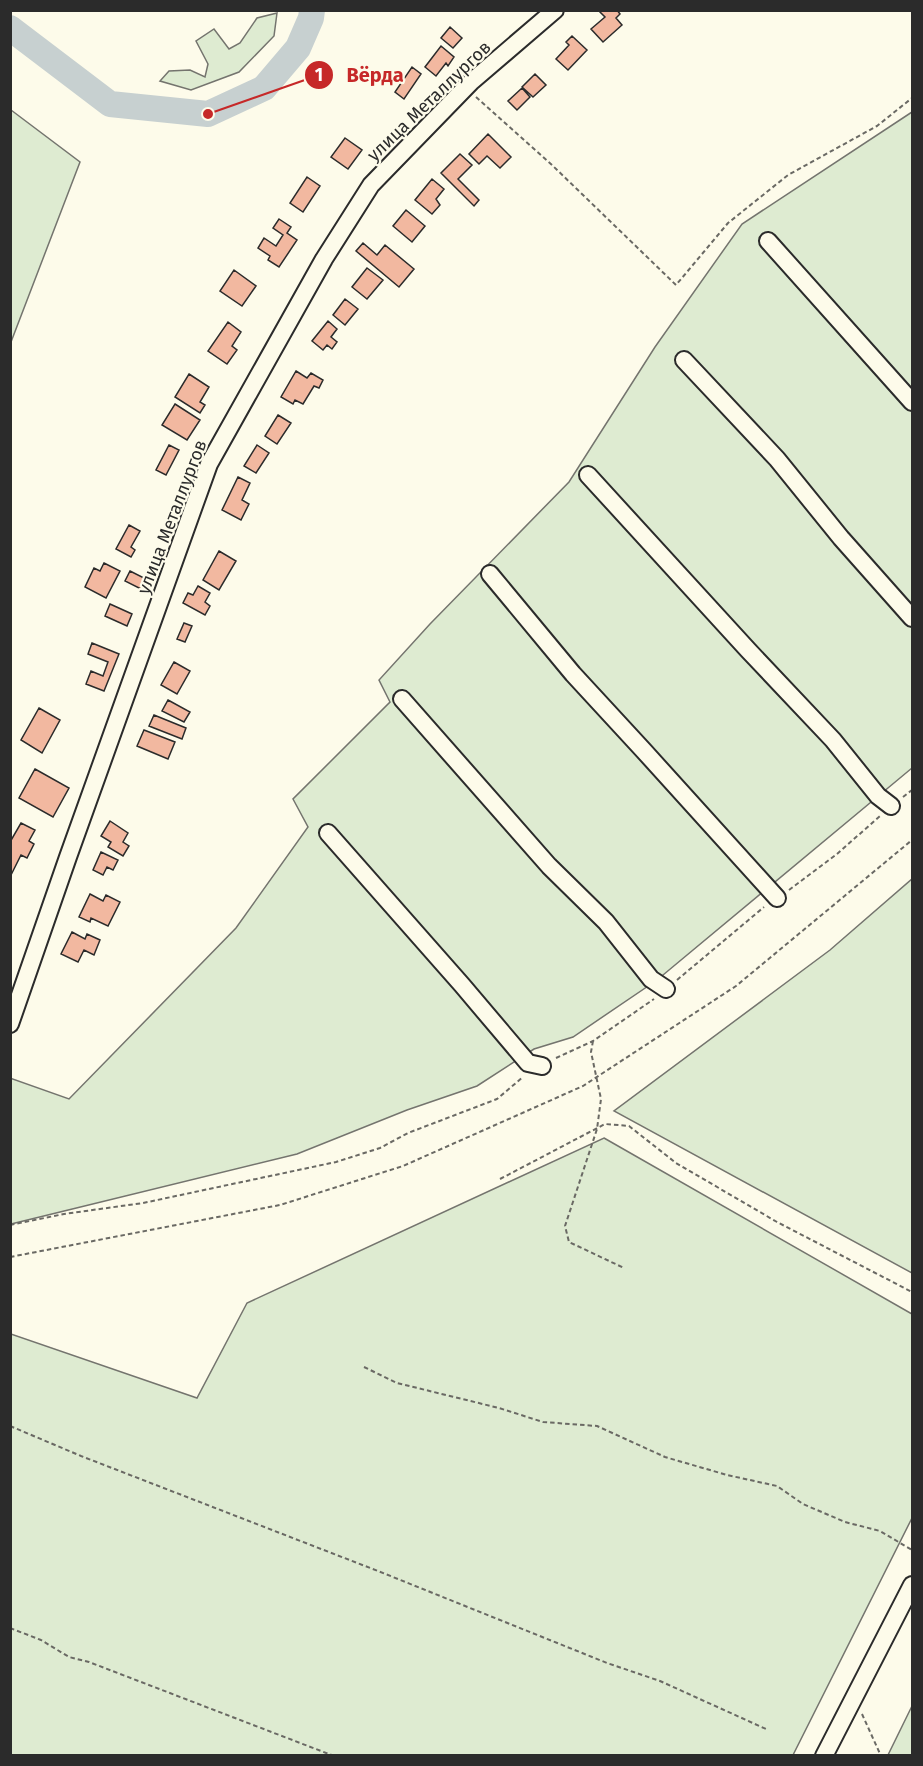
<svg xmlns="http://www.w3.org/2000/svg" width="923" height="1766" font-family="'Fira Sans',sans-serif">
	<rect width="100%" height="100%" fill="#fdfbea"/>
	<path fill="#deebd1" stroke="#74746e" stroke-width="1.5" d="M277,13l-3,23 -35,36 -48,18 -31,-9 9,-10 21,-1 15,7 3,-13 -12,-23 18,-12 15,20 11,-6 17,-25z
		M11,110l69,52 -69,180z
		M912,112v656l-255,212 -84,57 -39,12 -57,37 -70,24 -110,44 -286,70 -1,-146 59,21 167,-171 72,-101 -15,-28 97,-97 -11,-22 51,-56 139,-142 86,-135 87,-123z
		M912,879v394l-298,-162 216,-161z
		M604,1138l308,176v204l-119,237h-782v-421l186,64 50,-95z
		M912,1706v49h-24z"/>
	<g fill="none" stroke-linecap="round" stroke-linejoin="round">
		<path stroke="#c7d0d0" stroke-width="26" d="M10,28l100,76 98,10 56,-26 34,-40 13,-30 1,-8"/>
	</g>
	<path fill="#f2b8a0" stroke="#2b2b2b" stroke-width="1.5" d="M601,10h16l3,4 -4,4 6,7 -19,17 -12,-13 14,-12 -5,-5z
		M450,27l12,11 -9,10 -12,-10z
		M572,36l15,14 -19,20 -12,-11 13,-14 -3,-3z
		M441,46l13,11 -6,9 -2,-3 -10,13 -11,-9z
		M412,67l9,7 -17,25 -9,-7z
		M535,74l11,11 -13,12 -11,-10z
		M522,88l8,9 -13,13 -9,-9z
		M488,134l23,23 -11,11 -13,-12 -8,8 -10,-10z
		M345,138l17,12 -14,19 -17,-12z
		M460,154l12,11 -14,14 21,21 -5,6 -33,-33z
		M307,177l13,9 -17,26 -13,-9z
		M432,179l12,10 -8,10 4,6 -8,9 -17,-14z
		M406,210l19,16 -13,16 -19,-16z
		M279,219l12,8 -4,6 10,7 -18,27 -11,-7 2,-4 -12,-8 6,-10 12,8 7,-11 -10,-7z
		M363,243l14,12 8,-10 29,24 -15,18 -43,-36z
		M367,268l16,12 -16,19 -15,-12z
		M234,270l22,16 -14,20 -22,-15z
		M345,299l13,10 -13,16 -12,-10z
		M328,321l9,8 -6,8 6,5 -5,7 -5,-4 -4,5 -11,-9z
		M228,322l13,10 -9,14 5,4 -10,14 -19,-13z
		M296,371l11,7 4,-5 12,7 -4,8 -5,-2 -11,18 -8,-4 -2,4 -12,-7z
		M189,374l20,13 -9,15 5,3 -5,8 -25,-16z
		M175,404l25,16 -13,20 -25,-15z
		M278,415l13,8 -14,21 -12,-8z
		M169,445l10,5 -13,25 -10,-5z
		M257,445l12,8 -13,20 -12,-7z
		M238,477l12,6 -8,17 7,4 -8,16 -19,-10z
		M129,525l11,6 -9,16 4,3 -4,7 -15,-8z
		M219,551l17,10 -17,29 -16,-10z
		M104,563l16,8 -14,27 -21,-11 9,-19 6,3z
		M130,571l16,8 -5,10 -16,-8z
		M198,586l12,7 -5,9 5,4 -5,9 -22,-12 5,-10 5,2z
		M110,604l22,10 -5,12 -22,-10z
		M184,623l8,3 -7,16 -8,-3z
		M92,643l27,11 -15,37 -18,-7 5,-13 12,5 5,-14 -20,-8z
		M174,662l16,9 -13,23 -16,-9z
		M168,700l22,12 -6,10 -22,-11z
		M39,708l21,12 -18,33 -21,-13z
		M154,715l32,13 -4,11 -33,-13z
		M144,730l31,12 -7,17 -31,-13z
		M35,769l34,19 -16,29 -34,-19z
		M110,821l18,12 -5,9 6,4 -6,10 -15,-9 3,-5 -10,-6z
		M21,823l14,7 -6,11 5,3 -7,14 -6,-3 -10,20 -1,-33z
		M101,852l17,8 -5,10 -6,-3 -4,8 -10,-5z
		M90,894l13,7 3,-6 14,7 -12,24 -17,-8 -1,4 -11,-5z
		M72,932l13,7 2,-5 13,6 -6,15 -10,-5 -6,12 -17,-8z"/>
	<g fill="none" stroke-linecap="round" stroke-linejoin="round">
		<defs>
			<path id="minor" d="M768,241l144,161
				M684,360l93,99 64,79 71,80
				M588,475l160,175 85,90 45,56 13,10
				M490,574l83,100 71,77 133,147
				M402,699l147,167 57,56 45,57 15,10
				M328,833l134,152 66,78 14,3
				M10,1024l58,-167 141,-393 115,-205 47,-74 100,-103 84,-72
				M824,1756l88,-171"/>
		</defs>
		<use href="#minor" stroke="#2b2b2b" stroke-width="20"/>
		<path stroke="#6a6964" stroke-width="2" stroke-dasharray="4.5 3" stroke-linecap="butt" d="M476,97l76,68 124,120 52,-62 60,-48 89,-49 35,-28
			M903,797l9,-7
			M789,890l48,-36 43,-38
			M677,980l87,-73
			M593,1041l-2,11 10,47 -4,30 -32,97 4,16 55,26
			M556,1058l37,-17 61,-42
			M500,1179l105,-55 24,2 47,37 101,59 135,70
			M10,1225l54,-11 79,-11 193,-41 44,-14 28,-15 89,-34 26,-22
			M10,1257l270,-52 123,-39 180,-80 153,-100 176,-146
			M364,1367l33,16 102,25 44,14 54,4 68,31 62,18 50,11 26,18 42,18 35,9 32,19
			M10,1426l71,30 297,115 229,92 53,18 106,48
			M10,1628l31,12 28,17 20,5 245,94
			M862,1714l19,42"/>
		<use href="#minor" stroke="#fdfbea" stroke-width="16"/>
	</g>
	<g text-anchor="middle" stroke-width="4.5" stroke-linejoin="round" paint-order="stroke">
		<g font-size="18" fill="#2b2b2b" stroke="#fdfbea">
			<text transform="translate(429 101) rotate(-44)" y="6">улица Металлургов</text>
			<text transform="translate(172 517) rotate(-69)" y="6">улица Металлургов</text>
		</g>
	</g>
	<path fill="none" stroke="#c62828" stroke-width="2" d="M208 114L319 75"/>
	<g fill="#c62828" stroke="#fdfbea" stroke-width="2">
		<circle cx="208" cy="114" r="6"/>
		<circle cx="319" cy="75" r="15"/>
	</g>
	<g font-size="18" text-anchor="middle" font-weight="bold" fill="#fff">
		<text x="319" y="81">1</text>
	</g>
	<g font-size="20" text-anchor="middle" font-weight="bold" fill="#c62828" stroke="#fdfbea" stroke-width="4.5" stroke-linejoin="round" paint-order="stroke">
		<text x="375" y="82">Вёрда</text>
	</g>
	<rect width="923" height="1766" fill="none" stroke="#2b2b2b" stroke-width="24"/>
</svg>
